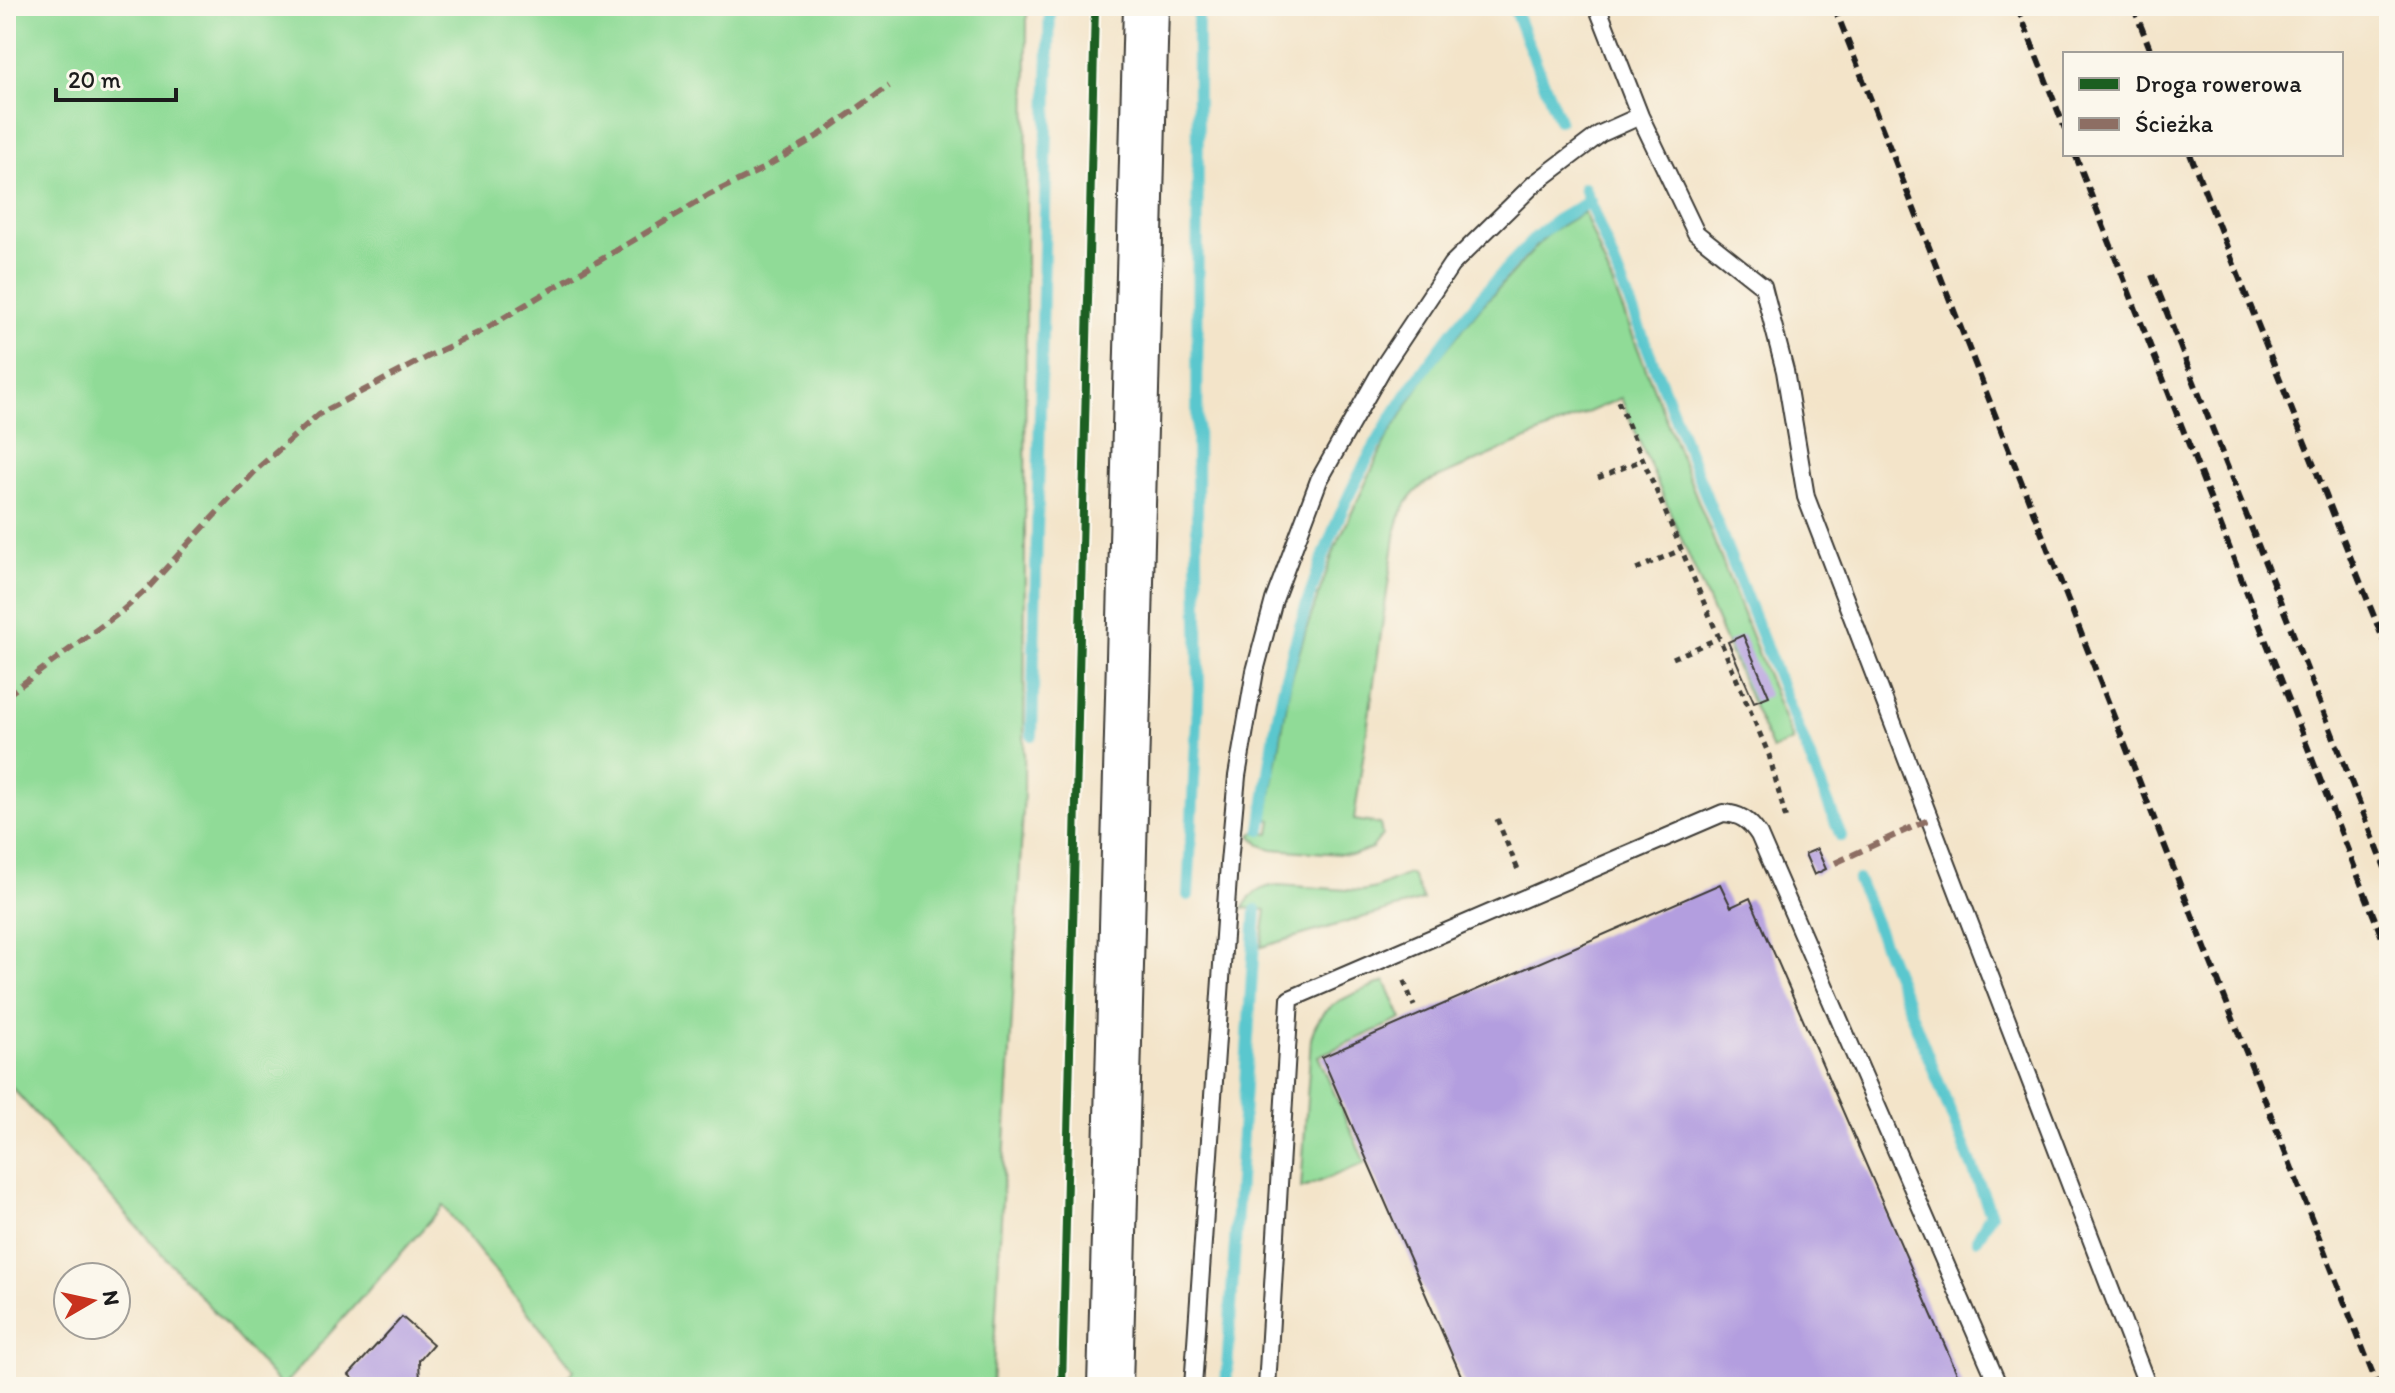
<svg xmlns="http://www.w3.org/2000/svg" width="2395" height="1393" font-family="Itim,sans-serif">
	<rect width="100%" height="100%" fill="#fbf7ec"/>
	<filter id="ink" filterUnits="userSpaceOnUse"><feTurbulence type="fractalNoise" baseFrequency=".0125" numOctaves="2"/><feDisplacementMap in="SourceGraphic" scale="16" xChannelSelector="R" yChannelSelector="G"/><feConvolveMatrix kernelMatrix="1 2 1 2 8 2 1 2 1" color-interpolation-filters="sRGB"/></filter>
	<filter id="wash" filterUnits="userSpaceOnUse"><feTurbulence type="fractalNoise" baseFrequency=".006" numOctaves="4" result="noise"/><feDisplacementMap in="SourceGraphic" scale="32" xChannelSelector="R" yChannelSelector="G"/><feGaussianBlur stdDeviation="1.8" result="paint"/><feColorMatrix in="noise" values="0 0 0 0 0 0 0 0 0 0 0 0 0 0 0 0 0 1.4 0 .05"/><feComposite in="paint" operator="in"/></filter>
	<g filter="url(#wash)">
		<rect width="100%" height="100%" fill="#f3e4c9"/>
		<path fill="#90db97" stroke="#567c5a" stroke-width="2" d="M6,6h1021l-3,786 -32,595h-432l14,-17 -131,-164 -161,181 -276,-306z
			M1584,212l209,529 -21,9 -151,-352 -195,85c-17,12 -25,26 -30,47l-42,290 26,4 2,11 -10,13 -18,7 -82,-6 -12,-4 -9,-10 4,-3 15,2 2,-14 -5,-1 23,-135 15,-51 30,-85 52,-110 45,-72 48,-58 70,-76z
			M1408,874l4,1 11,25 -162,47 5,-37 -23,-2c8,-15 19,-22 36,-23l82,6 15,-3z
			M1385,981l17,38 -84,37 47,107 -64,26 10,-151c9,-37 43,-43 74,-57z"/>
		<g fill="none" stroke-linecap="round" stroke-linejoin="round">
			<path stroke="#5ac7ce" stroke-width="12" d="M1513,6l46,114
				M1584,188l257,648
				M1032,735l18,-729
				M1261,830c8,-55 14,-113 29,-168 14,-54 37,-121 61,-171 46,-95 113,-180 186,-255l20,-16 33,-19
				M1858,880l133,334 -14,25
				M1188,895l11,-211 -2,-127 1,-551
				M1226,1387l30,-477"/>
		</g>
		<g id="blocks">
			<path fill="#b39edf" d="M1743,635l26,61 -15,6 -26,-60z
				M1817,849l9,20 -12,6 -9,-21z
				M1720,884l11,23 19,-9 213,489h-497l-144,-330z
				M402,1317l31,27 -14,16 1,24 3,3h-61l-13,-12z"/>
		</g>
	</g>
	<g filter="url(#ink)">
		<use href="#blocks" fill-opacity="0" stroke="#3c3a36" stroke-width="2"/>
		<g fill="none" stroke-linecap="round" stroke-linejoin="round">
			<defs>
				<path id="lane" d="M1597,6l43,110 56,117 67,53 22,85 21,126 342,890
					M1193,1387l36,-524 8,-87 18,-105 19,-71 45,-120 66,-116 66,-99 83,-81 66,-50 40,-18
					M1267,1387l23,-388 433,-186c17,1 26,7 36,22l240,552"/>
				<path id="primary" d="M1110,1387l36,-1381"/>
			</defs>
			<use href="#lane" stroke="#3c3a36" stroke-width="20"/>
			<use href="#primary" stroke="#3c3a36" stroke-width="48"/>
			<path stroke="#3c3a36" stroke-width="5" stroke-dasharray="6 6" stroke-linecap="butt" d="M1618,401l151,354 18,68
				M1598,478l44,-18
				M1636,569l45,-19
				M1673,658l46,-20
				M1497,819l21,51
				M1404,981l10,25"/>
			<use href="#lane" stroke="#fff" stroke-width="16"/>
			<use href="#primary" stroke="#fff" stroke-width="44"/>
			<path stroke="#1c1c1c" stroke-width="6" stroke-dasharray="12 6" stroke-linecap="butt" d="M1834,6l544,1381
				M2017,6l48,123
				M2133,6l19,48
				M2075,154l314,801
				M2190,154l199,500
				M2152,275l237,603"/>
			<path stroke="#8d6e63" stroke-width="6" stroke-dasharray="12 6" stroke-linecap="butt" d="M6,696l116,-85 25,-22 110,-120 62,-55 112,-59 49,-23 229,-137 51,-25 61,-36 68,-48
				M1835,863l95,-44"/>
			<defs>
				<path id="cycleway" d="M1062,1387l33,-1381"/>
			</defs>
			<use href="#cycleway" stroke="#fbf7ec" stroke-width="13"/>
			<use href="#cycleway" stroke="#1b5e20" stroke-width="8"/>
		</g>
	</g>
	<rect width="2395" height="1393" fill="none" stroke="#fbf7ec" stroke-width="32"/>
	<rect x="2063" y="52" width="280" height="104" fill="#fbf7ec" stroke="#a29f99" stroke-width="2"/>
	<rect x="2079" y="78" width="40" height="12" fill="#1b5e20" stroke="#a29f99" stroke-width="2"/>
	<text x="2135" y="92" font-size="24" fill="#1c1c1c">Droga rowerowa</text>
	<rect x="2079" y="118" width="40" height="12" fill="#8d6e63" stroke="#a29f99" stroke-width="2"/>
	<text x="2135" y="132" font-size="24" fill="#1c1c1c">Ścieżka</text>
	<g transform="translate(92 1301) rotate(81)"><circle r="38" fill="#fbf7ec" stroke="#a29f99" stroke-width="2"/>
	<path d="M0-6L14 30L0 20L-14 30Z" fill="#c8321e"/>
	<text y="-12" font-size="22" font-weight="bold" text-anchor="middle" fill="#1c1c1c">N</text>
	</g>
	<path d="M56 88v12h120v-12" fill="none" stroke="#1c1c1c" stroke-width="4"/>
	<text x="68" y="88" font-size="24" fill="#1c1c1c" stroke="#fbf7ec" stroke-width="6" paint-order="stroke">20 m</text>
</svg>
